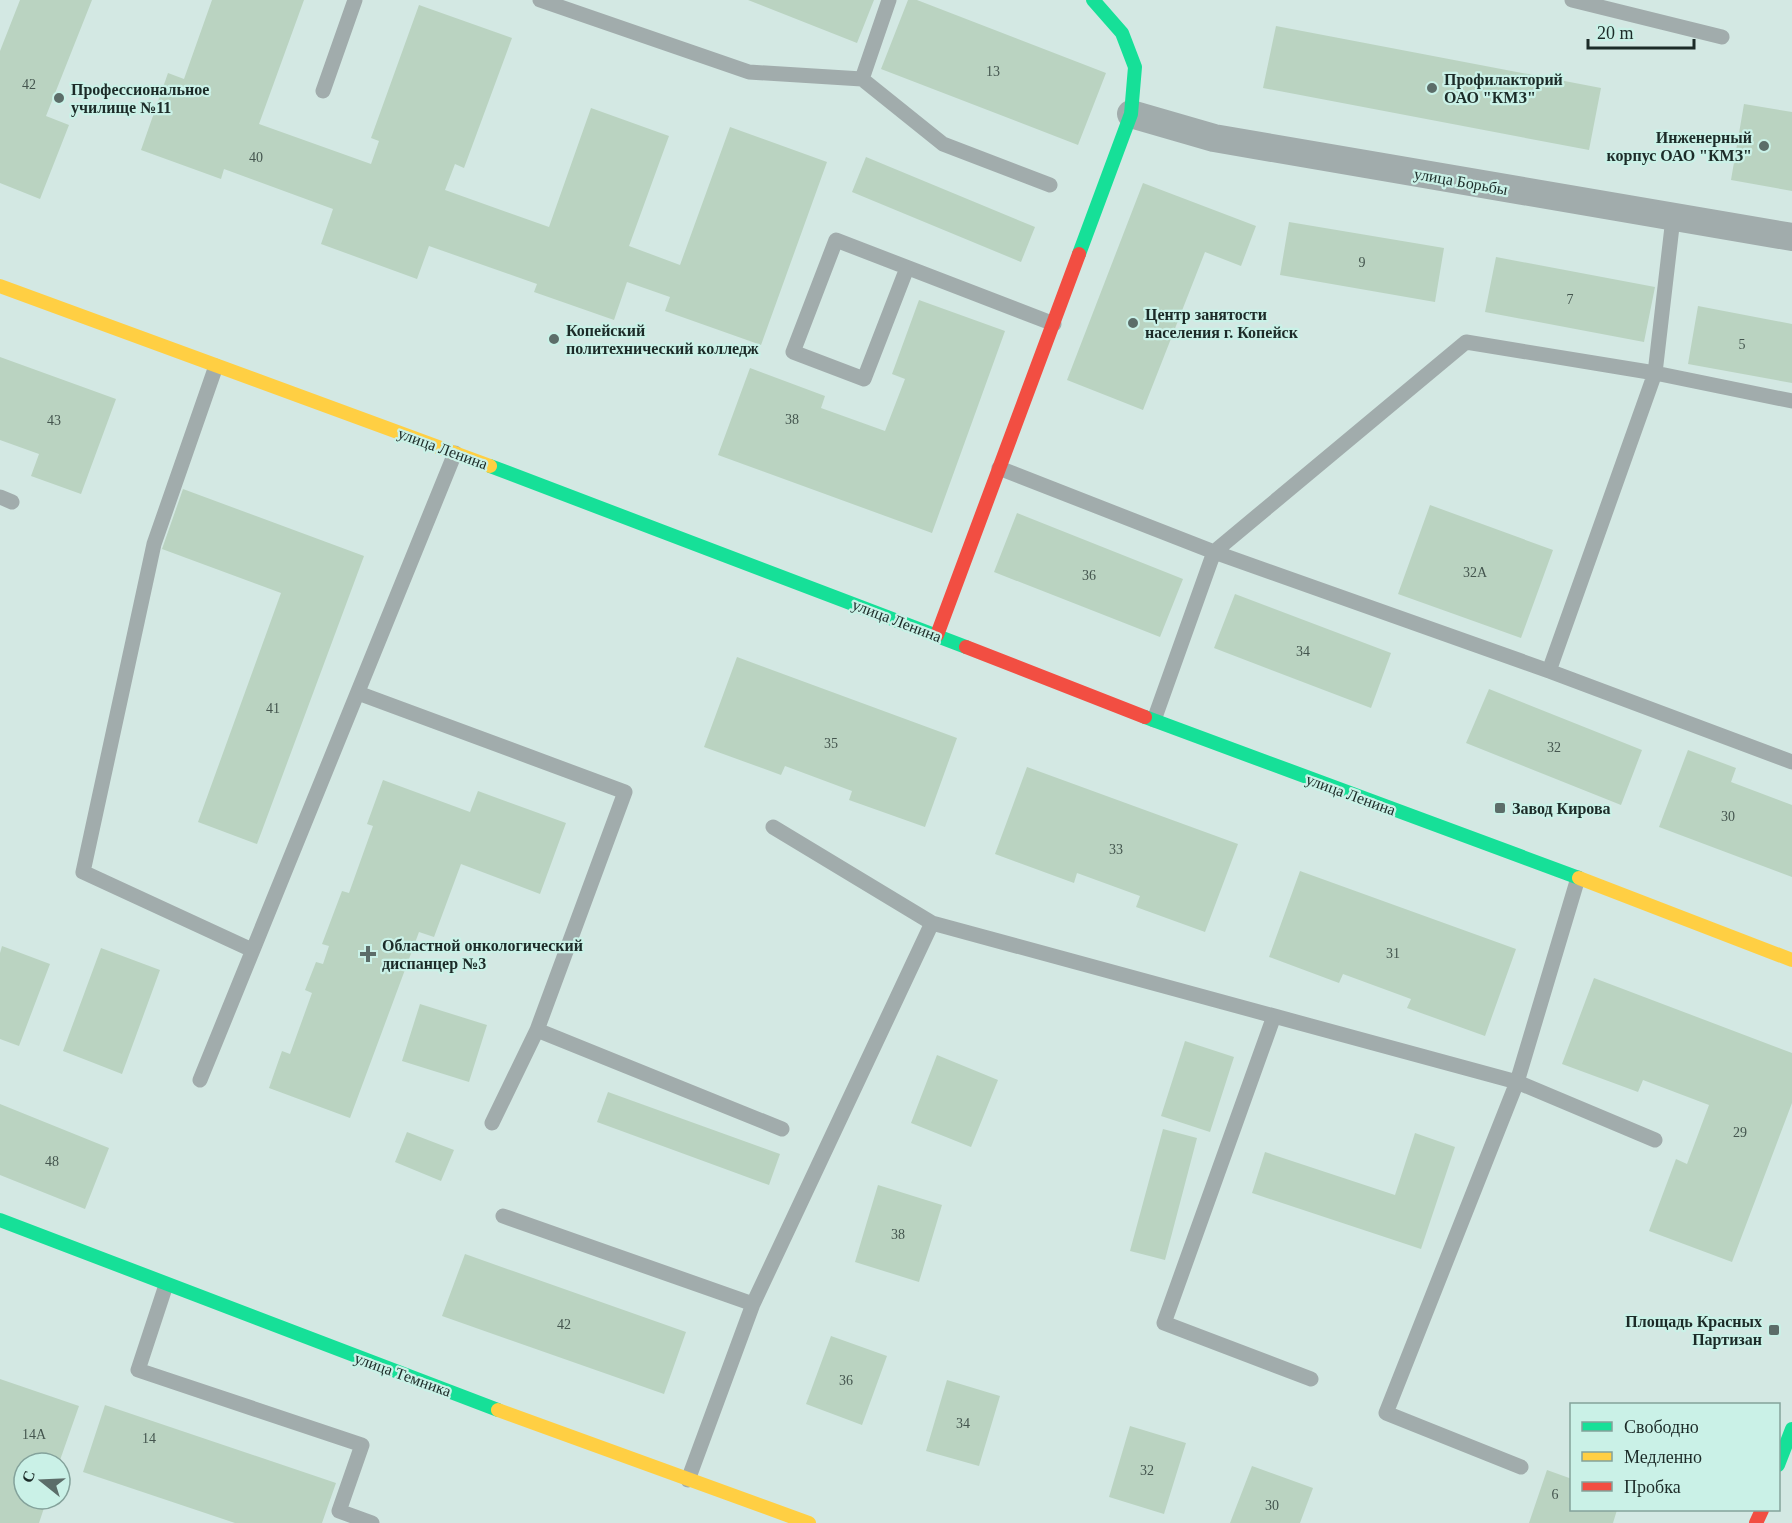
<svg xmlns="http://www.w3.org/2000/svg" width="1792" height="1523" font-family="Georgia,serif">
	<rect width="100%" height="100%" fill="#d3e8e3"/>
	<path fill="#bad3c1" d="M20,0h72l-46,116 23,9 -29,74 -40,-16v-132z
		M212,0h92l-45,124 112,40 8,-23 -8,-3 48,-133 93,33 -48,130 -9,-4 -10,26 104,37 42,-119 78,28 -40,110 51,19 50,-138 97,35 -66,183 -96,-34 5,-14 -43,-15 -13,38 -80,-28 3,-8 -108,-38 -12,33 -96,-35 12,-35 -109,-40 -3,10 -80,-29 27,-77 16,6z
		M748,0h126l-17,43z
		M908,0h9l189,73 -28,72 -197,-76z
		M1276,26l325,62 -12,62 -326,-62z
		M1744,104l48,8v79l-61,-11z
		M866,157l169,70 -14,35 -169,-70z
		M1143,183l113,43 -15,40 -36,-14 -62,158 -76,-30z
		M1289,222l155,26 -9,54 -155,-27z
		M1496,257l159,30 -11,55 -159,-30z
		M919,300l86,31 -73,202 -214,-78 32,-87 75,28 -4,12 64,23 20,-52 -13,-5z
		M1698,306l94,18v59l-104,-19z
		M0,357l116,42 -35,95 -50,-18 8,-22 -39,-14z
		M183,489l181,67 -107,288 -59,-22 83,-229 -119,-44z
		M1430,505l123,45 -32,88 -123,-44z
		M1017,513l166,66 -23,58 -166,-65z
		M1235,594l156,59 -20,55 -157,-60z
		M737,657l220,81 -32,89 -76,-27 3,-9 -67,-25 -4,9 -77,-28z
		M1489,689l153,61 -21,55 -155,-62z
		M1688,750l48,18 -5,14 61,23v72l-133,-50z
		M1027,767l211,77 -33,88 -69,-25 4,-11 -63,-23 -3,10 -79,-29z
		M383,780l87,32 8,-21 88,32 -26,71 -79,-30 -27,73 -15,-5 -69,186 -81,-30 13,-37 8,3 22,-61 -7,-3 11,-28 7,2 6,-18 -7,-2 20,-53 7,2 24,-67 -6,-2z
		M1300,871l216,78 -31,87 -78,-28 4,-9 -68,-25 -4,9 -70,-26z
		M2,946l48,18 -31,82 -19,-7v-86z
		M101,948l59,22 -38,104 -59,-23z
		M1594,978l198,75v50l-60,159 -83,-31 27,-72 11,5 22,-59 -66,-25 -5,12 -76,-28z
		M420,1004l67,21 -18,57 -67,-21z
		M1185,1041l49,16 -24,75 -49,-16z
		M937,1055l61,25 -27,67 -60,-24z
		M608,1092l172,62 -11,31 -172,-63z
		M0,1104l109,44 -24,61 -85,-34z
		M1163,1129l34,9 -32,122 -35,-9z
		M407,1132l47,18 -13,31 -46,-19z
		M1415,1133l40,14 -34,102 -169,-56 13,-41 130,43z
		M878,1185l64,20 -23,77 -64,-20z
		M465,1254l221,78 -22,62 -222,-78z
		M831,1336l56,20 -25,69 -56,-21z
		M0,1379l79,27 -20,57h-35v36h23l-8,24h-39z
		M947,1380l53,16 -21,70 -53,-15z
		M105,1405l231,78 -14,40h-87l-152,-51z
		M1130,1426l56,17 -22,71 -55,-17z
		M1252,1466l61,22 -13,35h-70z
		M1547,1470l25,9v31h45l-4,13h-84z"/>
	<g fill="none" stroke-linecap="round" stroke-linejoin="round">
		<path stroke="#a1acac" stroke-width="15" d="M540,0l209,72 113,7 81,65 107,41
			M1572,0l150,37
			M862,79l27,-79
			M323,91l32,-91
			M907,268l-43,111 -71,-27 43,-112 218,84
			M216,366l-62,178 -71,328 169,78
			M999,468l215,84 335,119 243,91
			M0,497l12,5
			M1549,671l106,-298 18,-155
			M358,693l267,99 -88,238 245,99
			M1154,720l60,-168 252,-210 189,31 137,28
			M773,827l159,96
			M1578,878l-61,204 138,58
			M1274,1016l-110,307 147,56
			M200,1080l255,-627
			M492,1123l45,-93
			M503,1216l250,88 -65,176
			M166,1285l-28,85 224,75 -23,66 33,12
			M753,1304l179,-381 585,159 -131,331 135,54"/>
		<path stroke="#a1acac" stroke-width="28" d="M1131,114l83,24 578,99"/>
		<path stroke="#16e098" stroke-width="14" d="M1079,254l52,-140 4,-47 -13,-34 -29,-33
			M490,466l476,181
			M1145,717l434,161
			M0,1220l498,190
			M1778,1465l14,-36"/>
		<path stroke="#ffcf43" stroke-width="14" d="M0,286l490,180
			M1579,878l213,82
			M498,1410l311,113"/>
		<path stroke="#f24e42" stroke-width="14" d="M937,635l142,-381
			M966,647l179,70
			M1756,1523l6,-13"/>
	</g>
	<g fill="#5c6d69" stroke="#caf1e7" stroke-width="2">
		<circle cx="1432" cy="88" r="6"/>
		<circle cx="59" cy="98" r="6"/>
		<circle cx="1764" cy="146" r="6"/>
		<circle cx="1133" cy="323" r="6"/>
		<circle cx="554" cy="339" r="6"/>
		<rect x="1494" y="802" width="12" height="12" rx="3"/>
		<path d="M365 945h6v6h6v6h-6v6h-6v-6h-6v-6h6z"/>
		<rect x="1768" y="1324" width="12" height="12" rx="3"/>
	</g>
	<g text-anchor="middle" stroke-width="4.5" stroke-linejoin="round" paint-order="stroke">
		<g font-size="14" fill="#44554e">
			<text x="993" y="76">13</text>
			<text x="29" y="89">42</text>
			<text x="256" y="162">40</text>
			<text x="1362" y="267">9</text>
			<text x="1570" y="304">7</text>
			<text x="1742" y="349">5</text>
			<text x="792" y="424">38</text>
			<text x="54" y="425">43</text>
			<text x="1475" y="577">32А</text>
			<text x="1089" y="580">36</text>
			<text x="1303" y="656">34</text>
			<text x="273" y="713">41</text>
			<text x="831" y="748">35</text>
			<text x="1554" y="752">32</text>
			<text x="1728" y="821">30</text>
			<text x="1116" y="854">33</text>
			<text x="1393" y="958">31</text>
			<text x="1740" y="1137">29</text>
			<text x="52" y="1166">48</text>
			<text x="898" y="1239">38</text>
			<text x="564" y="1329">42</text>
			<text x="846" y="1385">36</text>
			<text x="963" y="1428">34</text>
			<text x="34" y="1439">14А</text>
			<text x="149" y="1443">14</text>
			<text x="1147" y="1475">32</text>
			<text x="1555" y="1499">6</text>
			<text x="1272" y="1510">30</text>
		</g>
		<g font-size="16" font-weight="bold" fill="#1c2b28" stroke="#caf1e7" text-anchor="start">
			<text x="1444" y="85">Профилакторий<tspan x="1444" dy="18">ОАО "КМЗ"</tspan></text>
			<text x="71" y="95">Профессиональное<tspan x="71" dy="18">училище №11</tspan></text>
			<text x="1752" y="143" text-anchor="end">Инженерный<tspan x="1752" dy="18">корпус ОАО "КМЗ"</tspan></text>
			<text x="1145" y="320">Центр занятости<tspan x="1145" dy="18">населения г. Копейск</tspan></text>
			<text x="566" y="336">Копейский<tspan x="566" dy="18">политехнический колледж</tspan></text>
			<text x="1512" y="814">Завод Кирова</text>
			<text x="382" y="951">Областной онкологический<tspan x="382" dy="18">диспанцер №3</tspan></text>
			<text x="1762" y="1327" text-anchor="end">Площадь Красных<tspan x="1762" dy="18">Партизан</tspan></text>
		</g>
		<g font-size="16" fill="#1c2b28" stroke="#caf1e7">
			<text transform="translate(1461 181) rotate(10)" y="6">улица Борьбы</text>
			<text transform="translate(443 448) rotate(20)" y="6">улица Ленина</text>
			<text transform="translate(897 620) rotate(21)" y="6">улица Ленина</text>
			<text transform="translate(1351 794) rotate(20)" y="6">улица Ленина</text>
			<text transform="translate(403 1374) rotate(20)" y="6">улица Темника</text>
		</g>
	</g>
	<rect x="1570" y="1403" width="210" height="108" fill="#caf1e7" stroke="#84a29b" stroke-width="1.5"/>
	<rect x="1582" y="1422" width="30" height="9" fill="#16e098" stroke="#84a29b" stroke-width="1.5"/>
	<text x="1624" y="1433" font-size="18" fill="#1c2b28">Свободно</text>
	<rect x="1582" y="1452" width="30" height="9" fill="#ffcf43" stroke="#84a29b" stroke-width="1.5"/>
	<text x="1624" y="1463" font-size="18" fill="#1c2b28">Медленно</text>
	<rect x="1582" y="1482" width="30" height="9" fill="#f24e42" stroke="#84a29b" stroke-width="1.5"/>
	<text x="1624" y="1493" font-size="18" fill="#1c2b28">Пробка</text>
	<g transform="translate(42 1481) rotate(288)"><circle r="28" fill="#caf1e7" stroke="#84a29b" stroke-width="1.5"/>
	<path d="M0-4.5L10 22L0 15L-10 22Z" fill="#5c6d69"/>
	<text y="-9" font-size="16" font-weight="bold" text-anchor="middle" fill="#1c2b28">С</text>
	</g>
	<path d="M1588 39v9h106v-9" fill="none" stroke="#1c2b28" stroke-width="3"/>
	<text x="1597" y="39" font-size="18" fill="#1c2b28" stroke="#caf1e7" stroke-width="4.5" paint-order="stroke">20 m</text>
</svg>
